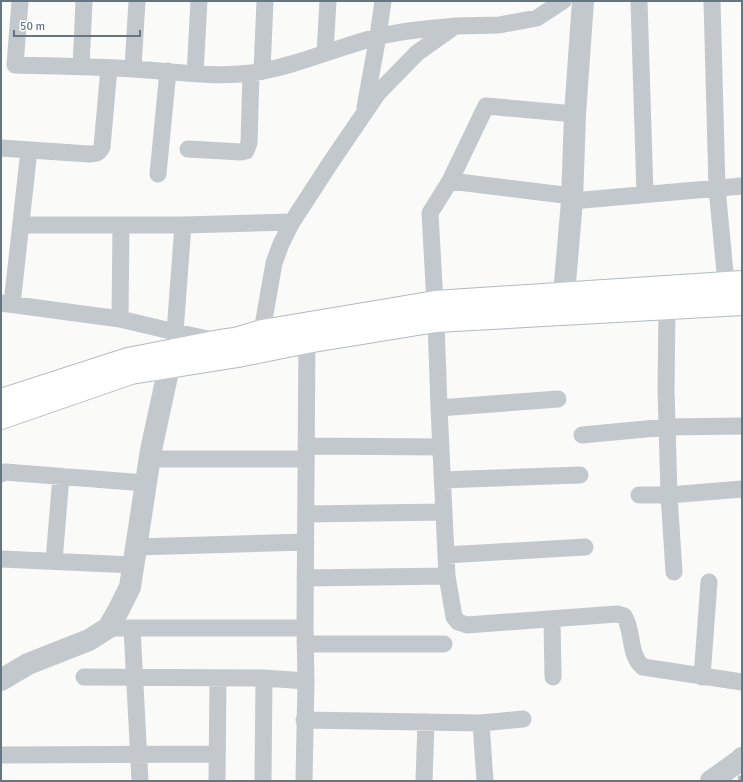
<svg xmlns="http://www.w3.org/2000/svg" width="743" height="782" font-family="Signika,sans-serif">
	<rect width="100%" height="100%" fill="#fafaf8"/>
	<path fill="#aab3b9" stroke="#dcdcda" d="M742,775v6h-4v-5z"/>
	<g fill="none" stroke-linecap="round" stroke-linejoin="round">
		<defs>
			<path id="secondary" d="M1,400l127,-41 92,-18 15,-2 27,-8 173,-29 307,-20
				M1,418l130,-45 107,-17 69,-14 129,-21 306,-17"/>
		</defs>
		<use href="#secondary" stroke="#b3babf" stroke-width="24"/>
		<path stroke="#c3c8cc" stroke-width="17" d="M20,1l-5,64c39,1 79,1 118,4 39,2 79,9 118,4 43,-6 84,-25 126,-36 25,-7 52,-8 78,-11
			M639,1l6,193
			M712,1l5,187 9,95
			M325,53l3,-52
			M81,67l3,-66
			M133,68l4,-67
			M262,71l3,-70
			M195,74l4,-73
			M365,107l13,-71 5,-35
			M1,148l88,6c7,0 10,-1 13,-7l7,-79
			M188,149l53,3 5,-1 3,-8 2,-70
			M158,174l10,-103
			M450,181l122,15
			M572,201l170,-15
			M21,225h162l109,-3
			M1,303l119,16 55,13 38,8
			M12,304l17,-154
			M667,308l-1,81 3,106 5,77
			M120,319l1,-94
			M175,332l8,-107
			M262,343v-12l12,-68 7,-19 11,-22 39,-60 47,-69 39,-40 38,-27 44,-1 38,-7 26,-17
			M558,399l-119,9 -3,-87 -6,-108 20,-32 36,-75 89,8
			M439,408l8,168 7,41 4,5 9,3 150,-11 7,2c10,15 4,39 19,51l99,15
			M582,435l85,-8 75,-1
			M306,446l135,1
			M149,459h157
			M1,474l4,-2 140,11
			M442,480l138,-5
			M639,495h30l73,-6
			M306,514l138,-2
			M136,547l170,-5
			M446,555l139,-8
			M1,559l132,6
			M54,561l7,-85
			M305,578l142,-2
			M552,619l1,58
			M108,628h197
			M132,628l8,153
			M305,644h139
			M84,677l180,1 42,3
			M702,677l7,-95
			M304,720l177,3 42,-4
			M481,723l4,58
			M1,755l216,-1
			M217,781l1,-103
			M263,781l1,-103
			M304,781l2,-100 -1,-53 2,-298
			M424,781l2,-59"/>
		<path stroke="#c3c8cc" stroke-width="22" d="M565,313l-1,-19 8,-93 3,-87 8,-113
			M1,680l27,-16 61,-24 19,-12 10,-17 12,-24 21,-137 18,-83 1,-16
			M711,781l28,-20 3,-3"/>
		<use href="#secondary" stroke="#fff" stroke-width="22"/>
	</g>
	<rect width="743" height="782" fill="none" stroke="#657683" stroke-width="4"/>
	<path d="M14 30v6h126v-6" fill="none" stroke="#657683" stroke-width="2"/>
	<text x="20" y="30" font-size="12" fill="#657683" stroke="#ffffff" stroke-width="3" paint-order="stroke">50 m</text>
</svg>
